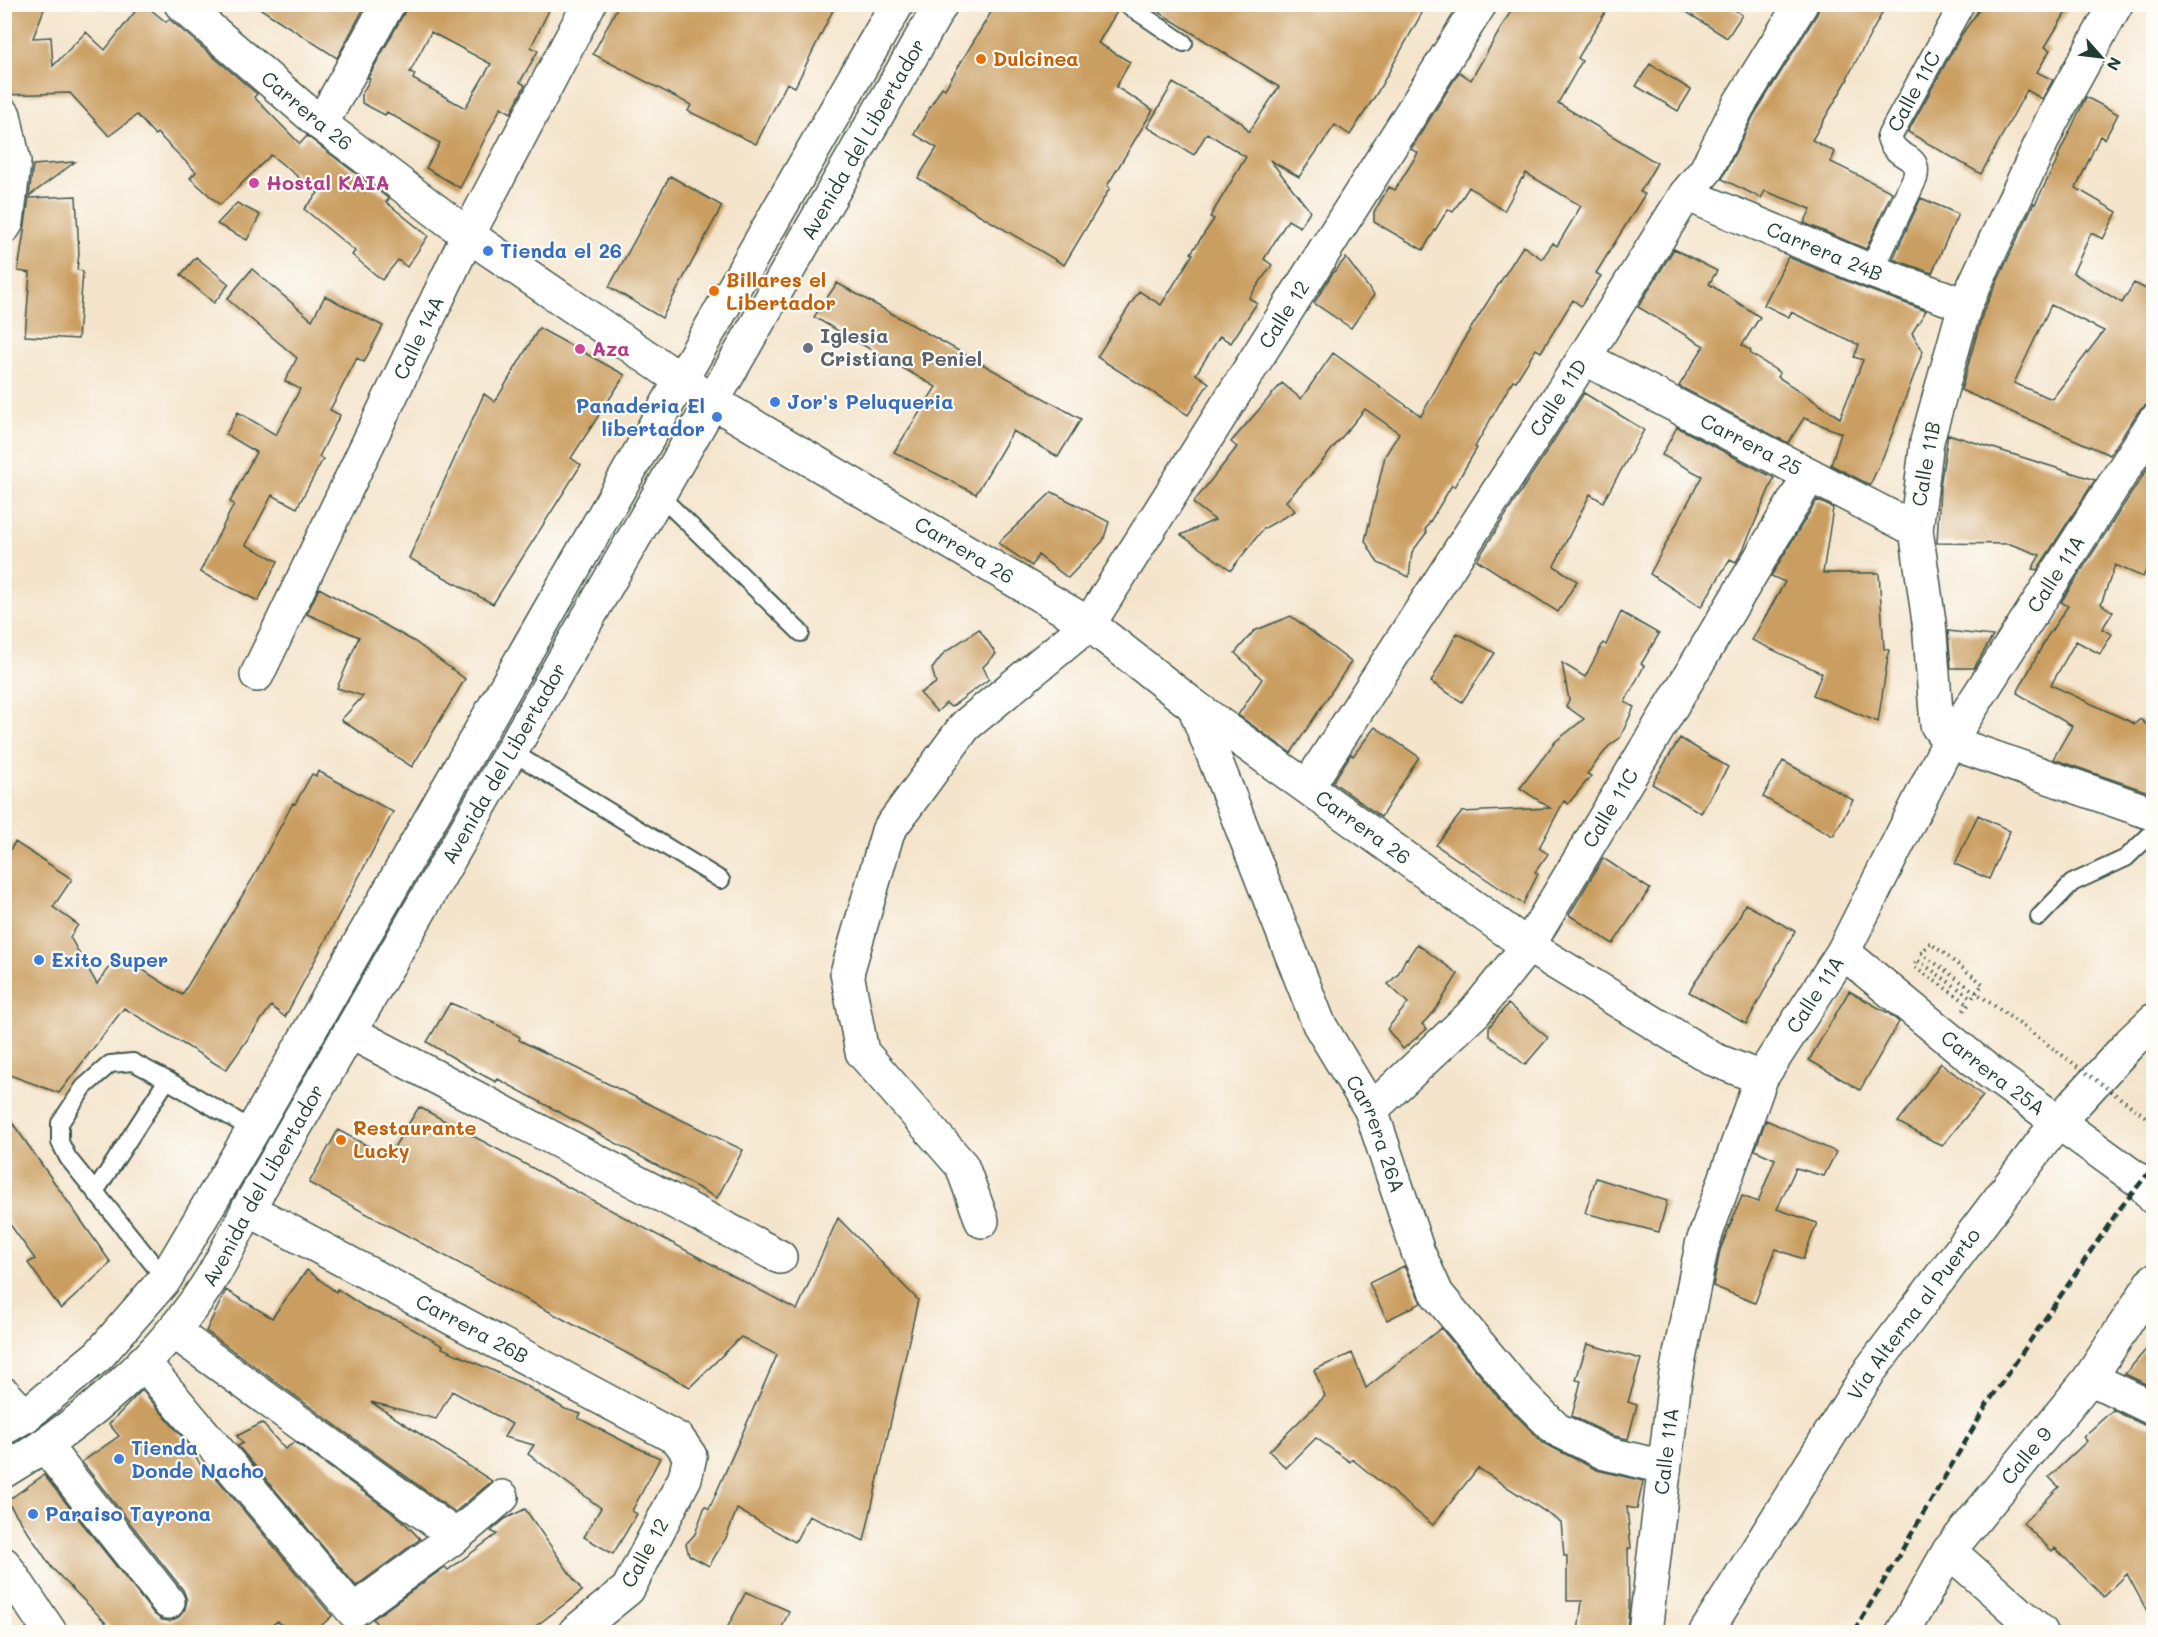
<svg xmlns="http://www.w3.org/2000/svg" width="2158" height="1637" font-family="Mali,sans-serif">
	<rect width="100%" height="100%" fill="#fdfcf7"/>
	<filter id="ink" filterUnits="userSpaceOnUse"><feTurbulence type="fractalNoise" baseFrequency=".0167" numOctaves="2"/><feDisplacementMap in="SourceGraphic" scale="12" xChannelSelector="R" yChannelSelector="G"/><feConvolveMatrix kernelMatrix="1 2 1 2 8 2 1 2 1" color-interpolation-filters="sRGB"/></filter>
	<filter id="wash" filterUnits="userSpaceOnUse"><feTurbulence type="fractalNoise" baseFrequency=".008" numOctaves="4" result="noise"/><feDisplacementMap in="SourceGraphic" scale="24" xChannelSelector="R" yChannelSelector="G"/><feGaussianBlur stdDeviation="1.35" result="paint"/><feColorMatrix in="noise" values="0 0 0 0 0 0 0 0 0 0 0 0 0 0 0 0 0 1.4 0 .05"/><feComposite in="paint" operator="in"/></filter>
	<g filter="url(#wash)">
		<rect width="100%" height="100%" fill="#f4e4cb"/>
		<g id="blocks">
			<path fill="#ca9e61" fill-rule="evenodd" d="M4,4h42l-13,34 18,-1 2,29 33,-34 19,18 36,-46h3l22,18 3,-3 88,75 -3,3 46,47 7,-8 82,63 -3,3 42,34 -21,31 -9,-7 -16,20 -30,-25 3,-4 -51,-42 14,-16 -47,-38 -51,50 -30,-27 6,-6 -39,-39 -2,2 -18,-20 -28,21 -39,-43 -66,2z
				M253,4h113l-29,54z
				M407,4h145l-21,43 7,4 -18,31 5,3 -14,28 -10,-6 -41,81 -34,-20 14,-25 -53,-31 -2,3 -23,-12v-9l8,-15 -2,-1 36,-65zM431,32l60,32 -26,44 -52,-29 2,-5 -5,-2z
				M619,4h217l-41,83 -8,-4 -31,61 -68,-33 3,-6 -98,-51z
				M996,4h120l2,6 -20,33 32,19 -14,25 37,23 -46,76 3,2 -46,77 -146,-87 19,-30 -23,-14 28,-47 3,2z
				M1146,4h281l-50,89 -27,42 -15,-10 -36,52 -29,-17 40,51 -10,16 -12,-7 -24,39 8,6 -23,33 8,5 -26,40 -11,-7 -24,38 13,9 -21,32 -91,-58 42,-66 22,14 32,-51 -2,-1 23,-34 -4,-2 36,-60 -39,-24 -13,22 -47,-28 26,-44 69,40 7,9 30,-45z
				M1515,4h95l-32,54 4,3 -24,42 99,60 -17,29 5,2 -49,79 5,3 -20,30 -8,-6 -32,52 -5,-3 -20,32 -3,-1 -38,67 2,1 -23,39 -2,-2 -27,45 2,2 -15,20 -3,25 -31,-14 -13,-22 20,-85 14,-23 -34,-24 -50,61 -29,31 9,10 -32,18 -32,41 -50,-35 34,-15 -22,-17 44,-56 -6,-5 51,-59 19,16 32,-46 88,63 38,-69 64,-101 19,13 11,-16 4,3 24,-40 -55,-33 -3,6 -1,-1 -18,33 -35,-24 -16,25 -5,-3 -25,41 -49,-28v-10l15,-25 6,3 23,-37 -7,-4 48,-77 12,8z
				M1674,4h52l16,11 -15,23z
				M1820,4h67l-40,74 1,1 -36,61 23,12 -4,10 61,30 -26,57 -62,-26 7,-14 -46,-18 -4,7 -39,-19 32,-64 63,-101z
				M1983,4h88l-26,43 5,3 -13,22 16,8 -11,19 -15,-9 -46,84 -73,-42 54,-98z
				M1650,64l41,26 -13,21 -42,-25z
				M2086,97l32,17 -13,25 -5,-3 -24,52 41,24 -14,27 -12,-6 -18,40 49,30 12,-20 20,10v110l-9,3 -7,6 -28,43 -149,-65 22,-78 51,-109 1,1 24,-47 -1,-1zM2051,305l53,26 -52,68 -38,-16z
				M75,162l-46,34 4,-31z
				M670,176l52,30 -60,112 -53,-31z
				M76,196l3,58 -2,16 6,1 -5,68 -53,-3 5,-63 -12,-2 11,-73z
				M1921,198l37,16 -26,59 -39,-14z
				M237,203l23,12 -13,25 -30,-16z
				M1674,249l43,22 -8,13 51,33 -18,28 9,6 -1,2 30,20 -2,4 62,41 23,-58 -9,-3 5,-12 -68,-33 -2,5 -25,-12 24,-48 76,31 62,23 -14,22 11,18 -37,99 -16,35 -39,-20 10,-32 -37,-15 -16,25 -109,-57 25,-40 -66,-39z
				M196,257l33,27 -15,19 -33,-28z
				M1346,258l28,37 -23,33 -37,-25 18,-29z
				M252,269l60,51 13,-24 58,30 -19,36 -7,-4 -27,52 10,5 -21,42 4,2 -26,49 -25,-13 -26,50 32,16 -20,40 -58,-29 34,-68 -4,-2 26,-50 -30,-18 12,-22 38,23 24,-46 -15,-8 12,-23 -70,-59z
				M837,283l244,136 -23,38 -45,-26 -37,63 -82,-42 42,-65 -122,-70z
				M539,328l86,47 -54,83 10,7 -88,139 -84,-46 75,-164 11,8z
				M1584,393l60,37 -41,72 -13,-8 -36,72 23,15 -19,31 -81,-52z
				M1677,427l97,51 -31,72 -7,12 -6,-3 -29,48 -51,-33 52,-98 -40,-21z
				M1948,434l147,46 -58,90 -5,-1 8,-14 -30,-11 -73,-1 3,-56z
				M2154,458v95l-11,24 -28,-12 -14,39 12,8 -11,17 10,5 -12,20 -24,-13 -25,44 84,39 5,-5 14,12v63l-101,-35 19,-33 -55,-33 30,-56 21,-31 -7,-4z
				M1052,492l57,30 -6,19 -35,37 -30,-23 -6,11 -34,-23z
				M1817,500l16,8 -10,65h56l5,76 5,1 -11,72 -65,-27 9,-22 -70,-33 33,-58 -14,-6z
				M319,588l96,54 50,37 -53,88 -71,-47 22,-24 -26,-8 22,-51 -52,-23z
				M1621,612l38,22 -18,30 3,2 -19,36 9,5 -14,31 -11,8 -22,28 4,2 -23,28 -4,-3 -25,47 9,6 -13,18 3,2 -15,30 -87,-59 26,-33 88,-4 -30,-20 35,-46 29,-23 -18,-13 3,-6 -7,-37 23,14 18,-34 3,2z
				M1291,616l60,46 -60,91 -53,-38 24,-36 -27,-26 19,-22z
				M979,629l17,25 -13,13 6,12 -38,28 -5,-4 -9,9 -17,-19 16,-10 -4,-14 12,-16z
				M1948,631l45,5 -19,32h-23z
				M1457,633l38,20 -33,49 -31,-20z
				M1375,727l44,30 -38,60 -48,-35 18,-28 2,2z
				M1680,738l48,29 -27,46 -49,-29z
				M1783,761l70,39 -20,36 -70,-39z
				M318,771l75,41 -108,205 -14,-11 -45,64 -102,-62 -65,85 -55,-20v-214l11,-17 57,37 -19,28 25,18 -8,12 27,47 21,-30 64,41 71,-117 40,-75 2,1 17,-30 4,2z
				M1978,815l32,16 -21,48 -34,-15z
				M1603,858l47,31 -37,55 -44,-29z
				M1745,904l50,27 -20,38h1l-30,55 -57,-32 11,-18 36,-50z
				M1417,944l41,30 -24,38 -12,12 5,5 -24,20 -16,-20 21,-26 -20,-19 10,-10 8,-16 1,1z
				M1849,991l39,22 11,9 -39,68 -51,-30z
				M450,1003l29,12 41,22 -1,3 224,110 -26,48 -219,-119 -2,3 -19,-10 -50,-30z
				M1508,1004l40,34 -23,27 -36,-29v-9z
				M1941,1063l42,33 -41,50 -44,-24z
				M419,1107l378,203 41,-92 80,82 -54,241 -55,-25 -14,26 -58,-33 -11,29 -17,28 -20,-11 -3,-11 9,-10 10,-28 4,3 68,-154 -36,-18 -51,50 -381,-204 29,-53 50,27z
				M4,1111l107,152 -50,46 -33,-46 7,-4 -31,-43z
				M1766,1120l70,32 -12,24 -28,-8 -19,41 40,14 -14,36 -27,-10 -21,54 -42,-17 7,-36 22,-54 16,6 17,-43 -20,-9z
				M1596,1178l71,23 -8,31 -74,-19z
				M1404,1266l17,37 -34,17 -18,-37z
				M307,1270l29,22 1,-3 32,21 28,10 46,26 -1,2 83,37 40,24 16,5 -3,4 49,25 33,15 -28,53 5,3 -24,40 -29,-17 17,-29 -73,-54 6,-9 -30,-8 8,-13 -60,-33 -16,28 -65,-17 121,79 -37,31 -249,-181 20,-41 46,28z
				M1441,1328l58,70 44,45 54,27 46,11 -6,28 -10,-2 4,41 -3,1 1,58 -2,25h-49l4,-31h-15v-45h-3l-3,-34 -83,-54 -45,57 -81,-66 -2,3 -34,-24 -30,30 -17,-17 56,-55 -11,-26 38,-17 14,35z
				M2154,1340v48l-29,-14z
				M1587,1344l54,15 -13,43 9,3 -9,34 -17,-4 -39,-19 9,-35 -5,-1z
				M142,1390l47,55 15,26 4,-3 124,148 -18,16h-26l-10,-11 -17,11h-146l-63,-64 -45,-67 37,-26 110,139 8,6 8,1 9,-4 6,-8 2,-9 -4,-10 -101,-128 37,-26 -10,-12z
				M2113,1410l33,16 8,1v197l-27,-50 -23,23 -49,-49 -3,3 -29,-28 36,-36 -10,-10 38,-36 -4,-4z
				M262,1423l23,26 10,-7 107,78 18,19 -64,47 -118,-140 5,-3 -6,-7z
				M525,1509l57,82 -54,41h-146l-9,-13 72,-52 3,3 49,-36 -6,-3 14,-12z
				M746,1592l43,19 -9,21h-55z"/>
		</g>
	</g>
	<g filter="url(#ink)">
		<use href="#blocks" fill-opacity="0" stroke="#3f564b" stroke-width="1.5"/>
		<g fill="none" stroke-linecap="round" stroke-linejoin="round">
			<defs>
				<path id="service" d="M1126,4l58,39
					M659,495l142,138
					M512,752l209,128
					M2039,917l33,-34 54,-25 28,-27
					M95,1192l72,-112
					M165,1279l-97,-121 -8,-16v-19l24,-36 26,-23 23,-2 34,18 86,50"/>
				<g id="pedestrian">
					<path id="s1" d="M1871,271l44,-93c5,-22 -11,-18 -21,-31 -3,-3 -4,-7 -5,-10l73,-133"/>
				</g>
				<g id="minor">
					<path id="s2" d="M181,4l140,120 147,111 245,167 376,222 105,82 334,240 185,113 48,19"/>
					<path d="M2116,4l-64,116 -87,185 -38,136 -11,89 13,92 8,103 12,17 205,72"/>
					<path d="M4,115l10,47 -7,60 -3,5"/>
					<path d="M321,124l67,-120"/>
					<path id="s3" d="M1686,194l185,77 94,34"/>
					<path id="s4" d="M1584,358l332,172"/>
					<path id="s5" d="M257,675l211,-440 121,-231"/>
					<path id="s6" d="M1194,706l125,318 52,86 47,142 19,42 76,92 43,43 49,24 59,14"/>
					<path id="s7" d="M1308,786l276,-428 102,-164 20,-24 32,-64 63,-102"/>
					<path d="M350,1032l430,225"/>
					<path id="s8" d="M1371,1110l104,-98 53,-66 282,-471"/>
					<path id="s9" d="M248,1209l430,230 12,17 -5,22 -57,111 -53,43"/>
					<path id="s10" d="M982,1221l-20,-55 -100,-114 -15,-79 41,-142 77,-105 124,-102 391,-620"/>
					<path d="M173,1331l283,205"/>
					<path d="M143,1362l210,249 103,-75 46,-39"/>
					<path d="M2090,1378l64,31"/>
					<path d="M4,1394l21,22"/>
					<path d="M45,1446l123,156"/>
					<path d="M1949,1551l92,81"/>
					<path d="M4,1564l46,68"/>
					<path id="s11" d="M1645,1632l30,-253 27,-134 59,-167 82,-126"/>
				</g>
				<g id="tertiary">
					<path id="s12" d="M2154,422l-205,320 -106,210 145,119 153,111 13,16"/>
					<path id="s13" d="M1903,1632l46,-81 141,-173 64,-98"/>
				</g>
				<g id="secondary">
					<path d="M4,1428l21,-12 74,-61 66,-76 88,-149 428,-750 216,-376"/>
					<path id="s14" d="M4,1471c81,-49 160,-115 210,-197 12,-21 23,-43 34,-65l693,-1205"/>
				</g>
				<g id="primary">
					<path id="s15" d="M1706,1632l165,-263 186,-246 73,-80 24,-23"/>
				</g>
			</defs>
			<use href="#service" stroke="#3f564b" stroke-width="20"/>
			<use href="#pedestrian" stroke="#3f564b" stroke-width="27"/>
			<use href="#minor" stroke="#3f564b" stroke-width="36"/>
			<use href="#tertiary" stroke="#3f564b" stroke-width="36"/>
			<use href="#secondary" stroke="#3f564b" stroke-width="36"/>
			<use href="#primary" stroke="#3f564b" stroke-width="36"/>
			<path stroke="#3f564b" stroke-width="4" stroke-dasharray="1.5 4.5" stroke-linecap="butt" d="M1921,953l9,-10 53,41 -11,14 -55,-38 -3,7 55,37 -6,7"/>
			<use href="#service" stroke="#fff" stroke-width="16"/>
			<use href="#pedestrian" stroke="#fff" stroke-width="24"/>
			<use href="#minor" stroke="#fff" stroke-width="33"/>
			<use href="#tertiary" stroke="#fff" stroke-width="33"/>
			<use href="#secondary" stroke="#fff" stroke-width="33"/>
			<use href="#primary" stroke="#fff" stroke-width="33"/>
			<path stroke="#1f3d34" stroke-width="4.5" stroke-dasharray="9 4.5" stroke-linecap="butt" d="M1854,1632l134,-229 130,-192 36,-45"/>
			<path stroke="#3f564b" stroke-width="4" stroke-dasharray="1.5 4.5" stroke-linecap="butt" d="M1921,953l110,79 123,91"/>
		</g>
	</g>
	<g fill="#e8710a" stroke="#fdfcf7" stroke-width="2">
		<circle cx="981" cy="59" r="6"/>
		<circle cx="714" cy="291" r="6"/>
		<circle cx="341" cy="1140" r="6"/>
	</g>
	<g fill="#d1479c" stroke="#fdfcf7" stroke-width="2">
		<circle cx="254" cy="183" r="6"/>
		<circle cx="580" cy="349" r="6"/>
	</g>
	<g fill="#3f7fe0" stroke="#fdfcf7" stroke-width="2">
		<circle cx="488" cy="251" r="6"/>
		<circle cx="775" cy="402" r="6"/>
		<circle cx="717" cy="417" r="6"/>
		<circle cx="39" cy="960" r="6"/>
		<circle cx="119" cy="1459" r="6"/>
		<circle cx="33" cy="1514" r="6"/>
	</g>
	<circle fill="#6b7280" stroke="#fdfcf7" stroke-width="2" cx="808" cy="348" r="6"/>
	<g text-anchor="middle" stroke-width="4.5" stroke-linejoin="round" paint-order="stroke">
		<g font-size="20" font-weight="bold" fill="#c56008" stroke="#fdfcf7" text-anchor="start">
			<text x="993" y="66">Dulcinea</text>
			<text x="726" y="287">Billares el<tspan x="726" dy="23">Libertador</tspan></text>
			<text x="353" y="1135">Restaurante<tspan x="353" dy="23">Lucky</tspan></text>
		</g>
		<g font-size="20" fill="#1f3d34" stroke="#fdfcf7">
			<text dy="7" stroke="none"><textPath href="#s1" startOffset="207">Calle 11C</textPath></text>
			<text dy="7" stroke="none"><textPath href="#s2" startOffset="165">Carrera 26</textPath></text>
			<text dy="7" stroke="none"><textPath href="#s14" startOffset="1598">Avenida del Libertador</textPath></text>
			<text dy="7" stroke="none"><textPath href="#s3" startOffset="150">Carrera 24B</textPath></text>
			<text dy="7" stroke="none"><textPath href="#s10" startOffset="1095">Calle 12</textPath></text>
			<text dy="7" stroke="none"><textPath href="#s5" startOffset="374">Calle 14A</textPath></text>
			<text dy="7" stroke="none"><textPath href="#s7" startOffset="462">Calle 11D</textPath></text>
			<text dy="7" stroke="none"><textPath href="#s4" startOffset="188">Carrera 25</textPath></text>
			<text transform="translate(1926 464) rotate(-80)" y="7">Calle 11B</text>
			<text dy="7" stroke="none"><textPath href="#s2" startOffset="957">Carrera 26</textPath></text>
			<text transform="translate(2056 574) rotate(-57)" y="7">Calle 11A</text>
			<text dy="7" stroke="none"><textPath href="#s14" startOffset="878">Avenida del Libertador</textPath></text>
			<text dy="7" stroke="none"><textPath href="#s8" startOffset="388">Calle 11C</textPath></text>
			<text dy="7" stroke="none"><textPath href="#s2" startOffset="1443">Carrera 26</textPath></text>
			<text dy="7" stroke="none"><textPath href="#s11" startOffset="668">Calle 11A</textPath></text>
			<text dy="7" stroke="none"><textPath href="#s12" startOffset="808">Carrera 25A</textPath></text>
			<text dy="7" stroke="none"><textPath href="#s6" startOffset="466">Carrera 26A</textPath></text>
			<text dy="7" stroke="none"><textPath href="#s14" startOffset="392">Avenida del Libertador</textPath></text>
			<text dy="7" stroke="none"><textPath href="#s15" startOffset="380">Vía Alterna al Puerto</textPath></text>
			<text dy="7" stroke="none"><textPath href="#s9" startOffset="254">Carrera 26B</textPath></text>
			<text dy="7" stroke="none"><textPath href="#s11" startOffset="182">Calle 11A</textPath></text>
			<text dy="7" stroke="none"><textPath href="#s13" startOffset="216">Calle 9</textPath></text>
			<text transform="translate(645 1553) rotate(-61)" y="7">Calle 12</text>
		</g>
		<g font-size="20" font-weight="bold" fill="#b23c85" stroke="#fdfcf7" text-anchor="start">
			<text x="266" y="190">Hostal KAIA</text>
			<text x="592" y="356">Aza</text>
		</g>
		<g font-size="20" font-weight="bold" fill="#366cbe" stroke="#fdfcf7" text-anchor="start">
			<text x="500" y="258">Tienda el 26</text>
			<text x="787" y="409">Jor's Peluqueria</text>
			<text x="705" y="413" text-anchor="end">Panaderia El<tspan x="705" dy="23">libertador</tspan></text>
			<text x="51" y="967">Exito Super</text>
			<text x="131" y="1455">Tienda<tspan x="131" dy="23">Donde Nacho</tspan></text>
			<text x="45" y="1521">Paraiso Tayrona</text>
		</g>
		<g font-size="20" font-weight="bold" fill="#5b616d" stroke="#fdfcf7" text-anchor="start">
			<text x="820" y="343">Iglesia<tspan x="820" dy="23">Cristiana Peniel</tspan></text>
		</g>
	</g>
	<rect width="2158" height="1637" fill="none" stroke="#fdfcf7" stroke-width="24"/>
	<g transform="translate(2101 57) rotate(118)" stroke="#fdfcf7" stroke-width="4.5" paint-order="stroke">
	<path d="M0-4.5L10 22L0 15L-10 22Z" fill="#1f3d34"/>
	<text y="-9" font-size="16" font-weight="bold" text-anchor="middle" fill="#1f3d34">N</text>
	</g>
</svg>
